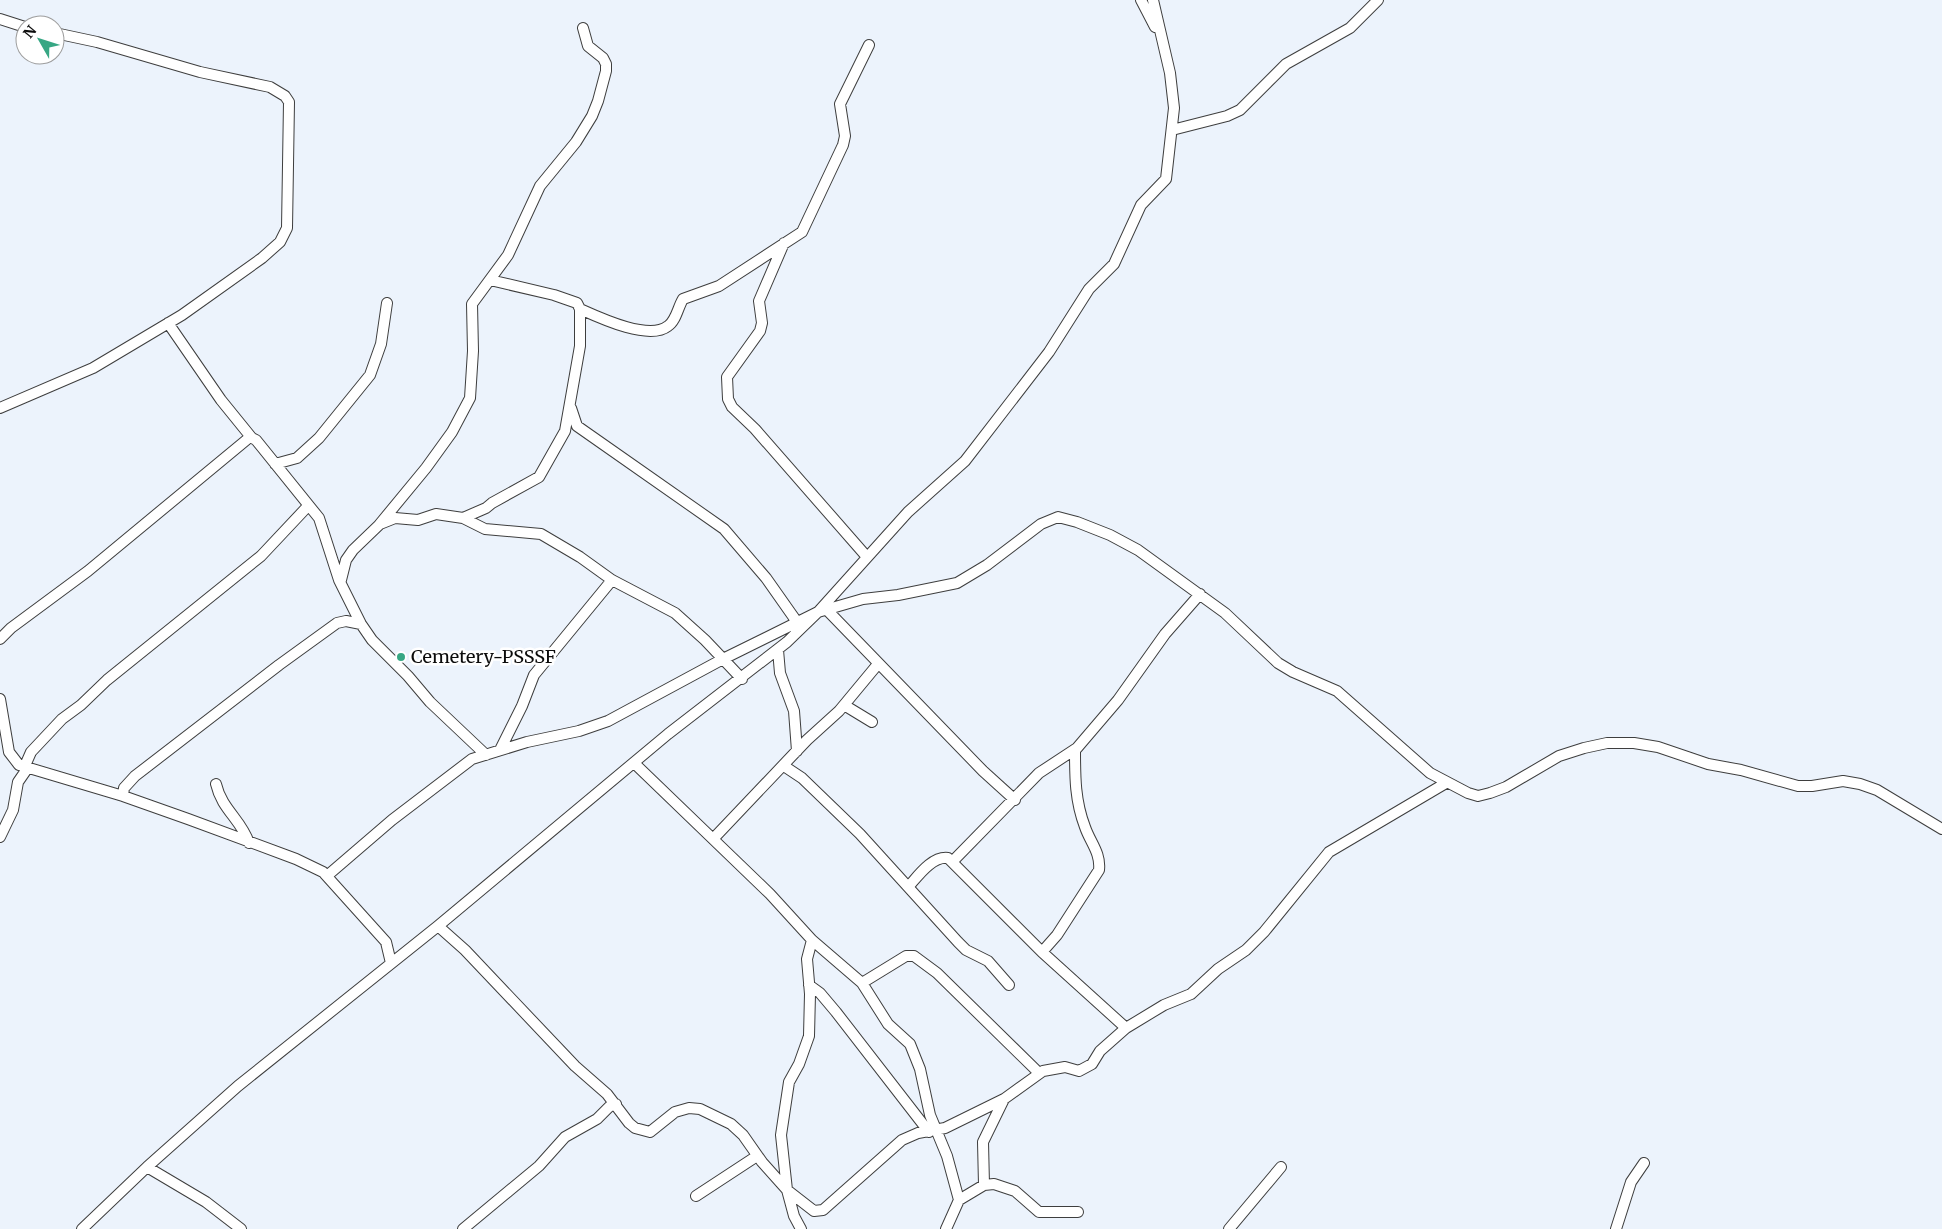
<svg xmlns="http://www.w3.org/2000/svg" width="1942" height="1229" font-family="Merriweather,serif">
	<rect width="100%" height="100%" fill="#ecf3fc"/>
	<g fill="none" stroke-linecap="round" stroke-linejoin="round">
		<defs>
			<path id="minor" d="M1141,0l14,27
				M0,19l25,8
				M1172,130l55,-14 13,-6 46,-46 64,-36 28,-28
				M784,243l-25,58 3,22 -2,8 -33,46 1,22 4,8 23,22 112,128
				M580,309c20,9 69,32 88,17 8,-5 10,-19 15,-27l36,-13 83,-54 41,-87 2,-9 -5,-32 29,-59
				M168,323l53,77 30,37
				M0,408l93,-40 89,-53 80,-57 18,-16 7,-14 2,-126 -4,-6 -15,-9 -70,-15 -103,-30 -42,-9
				M571,408l6,18 147,103 42,49 31,44
				M275,464l22,-6 22,-20 51,-63 11,-31 6,-41
				M463,518l23,-10 6,-5 47,-26 26,-46 15,-85v-37l-3,-6 -23,-8 -64,-15
				M380,524l15,-6 23,2 18,-6 27,4 22,11 56,5 39,23 32,23 63,33 30,27 37,39
				M341,580l5,-20 7,-10 26,-25 47,-57 26,-36 18,-34 3,-47 -1,-47 36,-49 32,-69 36,-44 16,-26 6,-15 8,-30v-7l-3,-6 -15,-12 -5,-18
				M827,610l156,161 32,29
				M0,639l11,-11 77,-57 162,-134 6,3 63,78 20,62 22,44 11,16 36,36 22,26 56,53
				M778,650l2,23 14,38 3,40
				M0,699l9,53 10,13 104,31 65,23 108,40 27,13 63,70 5,21
				M844,705l28,17
				M500,750l22,-44 12,-31 78,-95
				M634,763l136,131 42,46 50,43 26,41 22,20 10,25 10,46 17,41 12,44
				M784,766l18,12 58,56 98,108 8,8 22,11 21,24
				M24,768l7,-16 31,-33 19,-14 26,-25 154,-124 47,-50
				M216,784c6,26 25,35 33,59
				M123,796l1,-8 11,-12 144,-111 58,-42 9,-2 15,3
				M0,837l13,-27 5,-28 9,-13
				M713,839l94,-99 32,-29 39,-47
				M952,862l87,-89 38,-25 41,-48 47,-66 35,-40
				M328,875l64,-55 80,-61 55,-17 52,-11 29,-10 115,-62 95,-47 45,-13 35,-4 59,-12 30,-18 54,-41 17,-7 19,5 33,13 28,15 87,63 53,50 15,9 44,19 93,82 38,20 10,3 12,-3 16,-6 53,-31 25,-8 23,-5h27l24,4 50,17 33,6 57,16h14l31,-5 17,3 17,6 65,39
				M909,886c9,-10 23,-30 39,-28l94,94 84,76
				M438,926l27,24 110,116 32,28 22,29 6,5 15,4 25,-20 14,-4 11,1 31,15 12,11 19,27 25,28 7,26 7,13
				M812,940l-5,19 3,35 -1,42 -10,28 -10,18 -8,53 6,55 27,21 9,-1 79,-70 16,-7 27,-5 59,-29 39,-28 22,-4 14,4 13,-7 8,-13 26,-23 38,-23 27,-11 27,-25 28,-19 18,-18 65,-80 117,-69
				M1042,952l15,-17 42,-65c2,-17 -9,-28 -14,-43 -10,-26 -10,-50 -10,-77
				M862,983l44,-27h8l23,17 102,100
				M809,985l11,8 16,19 93,120
				M147,1167l59,35 35,27
				M984,1185l-1,-43 21,-43
				M696,1196l61,-40
				M82,1229l65,-62 91,-81 200,-160 230,-192 119,-92 31,-30 90,-100 57,-51 84,-109 40,-63 25,-25 27,-59 25,-26 8,-71 -4,-35 -17,-73
				M463,1229l76,-63 26,-29 32,-18 13,-13 6,-2
				M946,1229l13,-29 25,-15 10,-1 21,7 24,21h39
				M1229,1229l52,-62
				M1616,1229l15,-47 13,-19"/>
		</defs>
		<use href="#minor" stroke="#3e3e3e" stroke-width="12"/>
		<use href="#minor" stroke="#fff" stroke-width="10"/>
	</g>
	<circle fill="#37a784" stroke="#fff" stroke-width="2" cx="401" cy="657" r="5"/>
	<g text-anchor="middle" stroke-width="5" stroke-linejoin="round" paint-order="stroke">
		<g font-size="18" fill="#0b0b0b" stroke="#fff" text-anchor="start">
			<text x="411" y="663">Cemetery-PSSSF</text>
		</g>
	</g>
	<g transform="translate(40 40) rotate(309)"><circle r="24" fill="#ffffff" stroke="#9d9d9d"/>
	<path d="M0-4L9 19L0 12L-9 19Z" fill="#37a784"/>
	<text y="-8" font-size="14" font-weight="bold" text-anchor="middle" fill="#0b0b0b">N</text>
	</g>
</svg>
